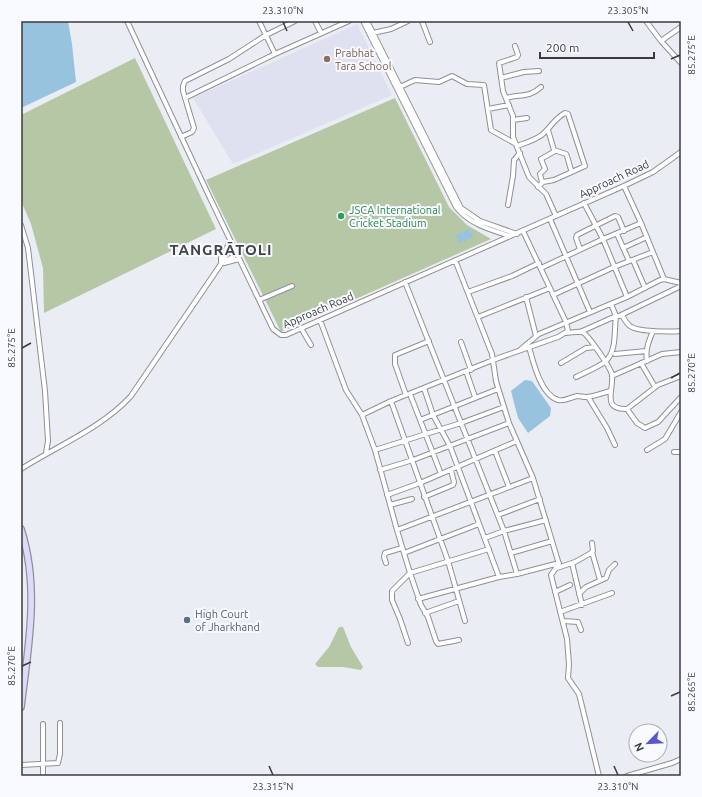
<svg xmlns="http://www.w3.org/2000/svg" width="702" height="797" font-family="Ubuntu,sans-serif">
	<rect width="100%" height="100%" fill="#ebedf5"/>
	<path fill="#dfe1f0" d="M357,24l35,71 -159,69 -40,-66z"/>
	<path fill="#b6c7a5" d="M135,58l81,171 -172,84 -1,-45 -12,-44 -10,-23v-86z
		M395,98l54,109 18,18 24,14 -210,93 -75,-152z
		M339,627h4l8,20 12,20 -2,3 -18,-3h-25l-3,-3 14,-17z"/>
	<path fill="#97c3df" d="M21,21h47l4,23 4,38 -55,26z
		M469,229l4,8 -14,6 -3,-8z
		M525,380l7,1 19,27 -1,8 -22,17 -10,-15 -7,-27z"/>
	<g fill="none" stroke-linecap="round" stroke-linejoin="round">
		<defs>
			<path id="street" d="M127,21l83,177 63,131 8,6h5l340,-150 27,-13 28,-20
				M259,21l16,33 74,-33
				M315,21l6,12
				M363,21l93,186c13,17 35,23 54,29
				M367,21l94,187 19,13 37,13
				M422,21l8,21
				M646,21l15,20 20,22
				M373,33l18,-4 17,-8
				M661,41l20,-14
				M515,46l3,9 -1,2 -18,6 4,28 10,25v21l16,40 17,17 10,22
				M501,78l23,-6 15,-1
				M400,87l15,-7 24,2 13,-6 15,8 17,1 7,45 25,14
				M185,98l90,-44
				M506,98c14,-4 23,0 35,-11
				M488,109l21,-4
				M513,120l14,-2
				M548,130l6,20 12,4c3,6 3,12 6,18
				M181,137l11,-5 2,-4 -11,-37v-5l2,-5 44,-22 37,-24 29,-14
				M517,146c8,-3 19,-6 26,-12 8,-7 12,-16 22,-21l3,1 17,52 -31,14 -11,2 -5,5
				M542,182l-2,-8 5,-5 -4,-10 14,-8
				M624,186l17,37 23,56
				M584,203l19,36 24,58
				M508,205l5,-29 1,-16 6,-7
				M550,219l40,93
				M21,225l7,23 17,143 3,50 -2,12
				M617,234l12,27
				M623,248l24,-11
				M580,249l-4,-11 1,-3 38,-19 3,1 6,14
				M455,260l37,94 4,27 8,26 5,16 24,55 25,83v4l-7,10 16,64 2,25 -1,14 11,16 20,82
				M633,260l12,28
				M221,263v-5l8,-14
				M223,263l14,-9
				M224,263l15,-4
				M541,268l62,-29 38,-16
				M405,282l99,249 13,43
				M468,292l44,-16 27,-13
				M553,295l61,-28 39,-15
				M526,297l10,39
				M259,300l33,-14
				M611,304l5,12h3l62,-30
				M622,315c2,4 4,8 8,11 7,6 41,6 51,5
				M478,317l72,-29
				M320,320l26,70 16,25 13,35 22,80 13,43 11,32 7,12 8,24 2,3 21,-4
				M301,328l10,17
				M580,332l36,-16
				M566,333c5,0 11,-2 16,-1 5,1 29,36 30,43 2,15 -11,35 15,34l10,14 8,5 13,-6 23,-25
				M461,342l10,28
				M529,347c4,15 12,48 29,53 6,2 13,-3 19,-4 3,0 6,1 9,1 8,0 16,-4 24,-6
				M521,349l18,-15 88,-37 33,-17 4,-1 17,4
				M615,354l31,-3
				M647,361c-2,-12 2,-20 6,-30
				M561,363l25,-15 9,-1
				M641,363l14,24
				M466,371l9,26
				M612,376l50,-22 19,-2
				M576,377c8,-4 23,-10 30,-16 11,-11 8,-31 10,-45
				M424,388l9,27 17,31 49,131
				M410,394l31,80
				M406,395l-11,-31v-9l34,-14
				M588,397l19,31 8,17
				M391,401l57,160 17,60
				M627,409l31,-24 23,-9
				M362,415l29,-14 102,-41 65,-23 10,-6 -2,-9 -43,-91
				M420,420l78,-31
				M375,450l86,-27 43,-16
				M647,450l18,-11 16,-27
				M495,451l14,36
				M674,452h7
				M21,469c36,-23 81,-41 110,-73l90,-132 11,-19
				M380,470l33,-10 96,-37
				M387,495l33,-12 97,-42
				M424,497l29,-12 1,-3 -3,-12
				M390,505l22,-6
				M498,515l42,-16
				M397,530l136,-52
				M485,538l19,-7 42,-11
				M592,552l8,28
				M404,553l75,-29
				M511,553l41,-12
				M386,563l-2,-6 1,-4 17,-5
				M572,563l10,42
				M557,568l18,-6 16,-9 2,-2 -1,-8
				M555,592l15,-7
				M579,594l7,-7 20,-9 3,-8 6,-6
				M418,599l81,-22 18,-3 42,-11
				M560,612l52,-19
				M425,613l34,-12
				M563,621l15,1 3,8
				M408,643l-8,-24 -8,-19v-9l18,-18 79,-24
				M21,765l37,-2 2,-9v-31
				M43,776v-52
				M627,776l45,-13 9,-4"/>
			<path id="secondary" d="M21,529c19,59 7,119 0,178"/>
		</defs>
		<use href="#street" stroke="#8f9097" stroke-width="6"/>
		<use href="#secondary" stroke="#8f9097" stroke-width="8"/>
		<use href="#street" stroke="#fff" stroke-width="4"/>
		<use href="#secondary" stroke="#dedbfa" stroke-width="5.5"/>
	</g>
	<path fill="none" stroke="#3b3b3f" stroke-width="1.5" d="M283,22l4,9M628,22l5,9M671,59l9,-4M22,348l9,-5M671,378l9,-5M22,666l9,-4M671,696l9,-4M269,766l4,9M614,766l4,9"/>
	<circle fill="#8d6e63" stroke="#f9faff" stroke-width="1.5" cx="327" cy="59" r="4"/>
	<circle fill="#2e9e5b" stroke="#f9faff" stroke-width="1.5" cx="341" cy="216" r="4"/>
	<circle fill="#5c6f8a" stroke="#f9faff" stroke-width="1.5" cx="187" cy="620" r="4"/>
	<g text-anchor="middle" stroke-width="4" stroke-linejoin="round" paint-order="stroke">
		<g font-size="11" fill="#785e54" stroke="#f9faff" text-anchor="start">
			<text x="335" y="57">Prabhat<tspan x="335" dy="13">Tara School</tspan></text>
		</g>
		<g font-size="11" fill="#3b3b3f" stroke="#f9faff">
			<text transform="translate(614 179) rotate(-25)" y="4">Approach Road</text>
			<text transform="translate(318 310) rotate(-23)" y="4">Approach Road</text>
		</g>
		<g font-size="11" fill="#27864d" stroke="#f9faff" text-anchor="start">
			<text x="349" y="214">JSCA International<tspan x="349" dy="13">Cricket Stadium</tspan></text>
		</g>
		<g font-size="11" fill="#4e5e75" stroke="#f9faff" text-anchor="start">
			<text x="195" y="618">High Court<tspan x="195" dy="13">of Jharkhand</tspan></text>
		</g>
		<g font-size="15" font-weight="bold" letter-spacing="1" fill="#43444a" stroke="#f9faff">
			<text x="221" y="255">TANGRĀTOLI</text>
		</g>
	</g>
	<rect width="702" height="797" fill="none" stroke="#f9faff" stroke-width="44"/>
	<g transform="translate(648 743) rotate(246)"><circle r="19" fill="#f9faff" stroke="#adaeb2"/>
	<path d="M0-3L7 15L0 10L-7 15Z" fill="#5a56ce"/>
	<text y="-6" font-size="11" font-weight="bold" text-anchor="middle" fill="#3b3b3f">N</text>
	</g>
	<path d="M540 52v6h114v-6" fill="none" stroke="#3b3b3f" stroke-width="2"/>
	<text x="546" y="52" font-size="12" fill="#3b3b3f" stroke="#f9faff" stroke-width="3" paint-order="stroke">200 m</text>
	<rect x="22" y="22" width="658" height="753" fill="none" stroke="#3b3b3f" stroke-width="1.5"/>
	<g font-size="10" text-anchor="middle" fill="#3b3b3f">
		<text x="283" y="14">23.310°N</text>
		<text x="628" y="14">23.305°N</text>
		<text transform="translate(691 55) rotate(-90)" y="4">85.275°E</text>
		<text transform="translate(11 348) rotate(-90)" y="4">85.275°E</text>
		<text transform="translate(691 373) rotate(-90)" y="4">85.270°E</text>
		<text transform="translate(11 666) rotate(-90)" y="4">85.270°E</text>
		<text transform="translate(691 692) rotate(-90)" y="4">85.265°E</text>
		<text x="273" y="790">23.315°N</text>
		<text x="618" y="790">23.310°N</text>
	</g>
</svg>
